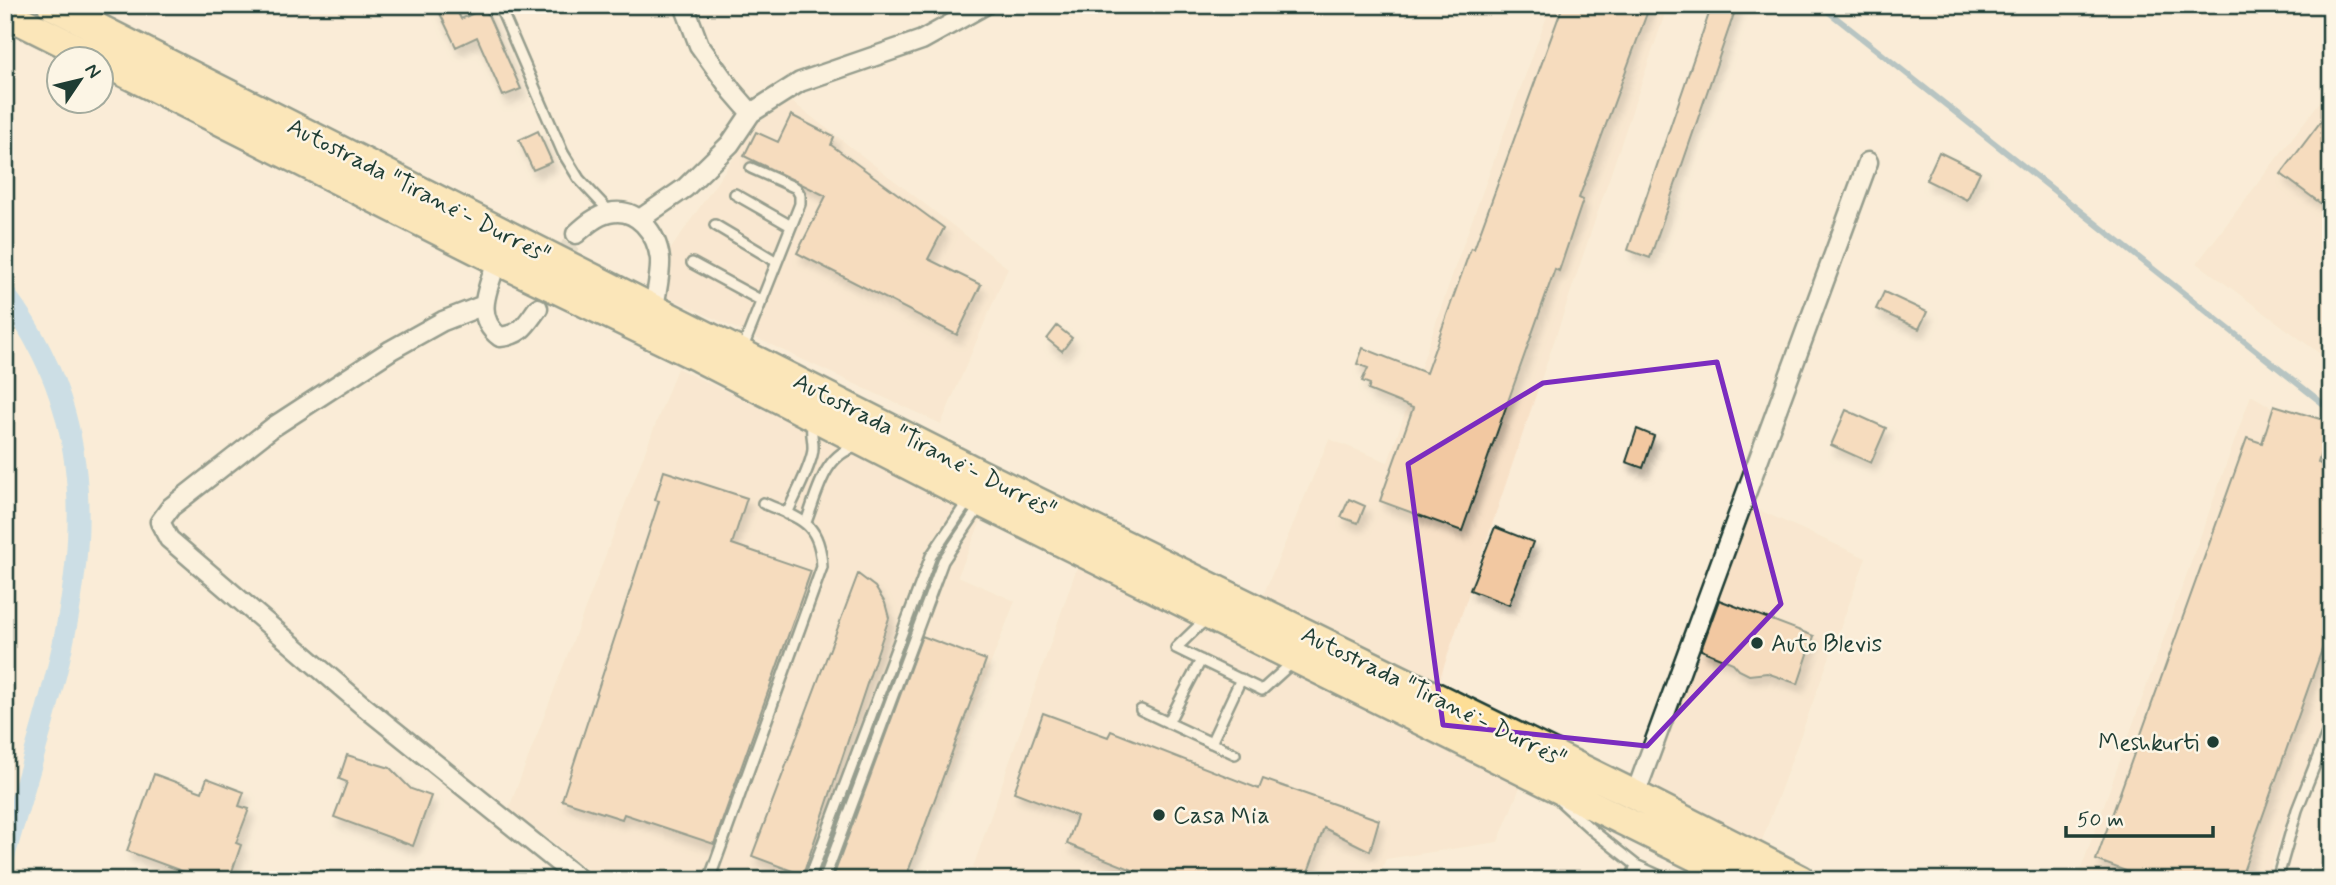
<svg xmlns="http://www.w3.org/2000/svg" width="2336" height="885" font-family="Mynerve,sans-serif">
	<defs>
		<filter id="shadow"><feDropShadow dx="4.5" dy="8" stdDeviation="3.5" flood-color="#0004"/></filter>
	</defs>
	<rect width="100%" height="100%" fill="#faecd7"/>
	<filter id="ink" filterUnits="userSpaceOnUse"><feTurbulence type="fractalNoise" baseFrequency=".0143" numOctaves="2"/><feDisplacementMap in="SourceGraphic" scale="14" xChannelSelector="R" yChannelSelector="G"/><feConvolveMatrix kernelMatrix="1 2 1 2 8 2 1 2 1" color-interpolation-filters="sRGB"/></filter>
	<g filter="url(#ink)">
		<path fill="#f8e1c7" d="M1551,5h117l-229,676 -178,-81 68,-161 59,23 68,-198z
			M2331,87v275l-134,-99z
			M791,101l217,167 -67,156 -273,-127 2,-47 88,-127z
			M677,368l307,146 -26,62 57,25 -108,279h-306l-92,-72z
			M2251,395l80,47v262l-52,136 -12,40h-190z
			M1746,504l120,54 -106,288 -117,-57z
			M1078,564l445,216 -25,62 -112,17 -9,21 -408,-1z"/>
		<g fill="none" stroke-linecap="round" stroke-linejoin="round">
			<path stroke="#6693a8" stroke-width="6" d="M1820,5l511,405"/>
			<path stroke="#96cdf5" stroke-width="21" d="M5,294c134,177 53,371 0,561"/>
		</g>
		<path fill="#f2c8a1" stroke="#1f3d34" stroke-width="2" filter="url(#shadow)" d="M436,5h18l7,14 24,-11 36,81 -18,7 -26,-59 -21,10z
			M1563,5h87l-71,193 4,2 -24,71 -4,-2 -93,262 -82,-30 33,-93 -45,-18 2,-6 -8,-3 6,-13 -11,-4 6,-16 63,25 45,-125 3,1z
			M1712,5h25l-87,253 -22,-8z
			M2331,108v103l-50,-37z
			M791,115l43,22 -3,8 113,83 -16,31 53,26 -24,50 -160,-82 29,-57 -82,-40 12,-24 22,10z
			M538,131l14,31 -19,8 -14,-30z
			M1939,152l41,20 -13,28 -41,-20z
			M1884,292l43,20 -8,17 -43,-20z
			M1057,326l15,12 -10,13 -15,-12z
			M2274,405l56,17 -12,41 13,5v156l-91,256h-90l-54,-20 151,-422 15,5z
			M1846,410l40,18 -15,35 -40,-18z
			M1637,429l17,7 -11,32 -17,-6z
			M664,471l83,27 -15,46 79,27 -97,273 -90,-30 -2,5 -60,-19 97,-299 -4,-1z
			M1349,499l16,7 -7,17 -17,-6z
			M1495,527l38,15 -24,63 -39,-15z
			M858,574l17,13 10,16 4,15 -86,257 -51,-19z
			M1719,600l95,36 -16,48 -31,-11 -18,2 -10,-5 -6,-7 -32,-13z
			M922,636l64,24 -81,220h-73z
			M1043,713l65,24 3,-6 148,58 4,-10 116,41 -9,31 -46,-23 -19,52h-147l-91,-36 10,-28 -63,-24z
			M347,755l43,13 21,21 20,7 -18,50 -79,-29 13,-35 -8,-3z
			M154,774l48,18 5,-14 37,14 -5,14 10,3 -13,34 5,2 -12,35h-23l-79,-29z"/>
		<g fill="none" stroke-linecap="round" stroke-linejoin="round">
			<path stroke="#cec9b6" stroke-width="18" stroke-dasharray="18 9" stroke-linecap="butt" d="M538,308l38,-74"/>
			<defs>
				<path id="service" d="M499,5l64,148 16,26 31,33
					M735,194l56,32
					M715,225l62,37
					M692,263l70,38
					M742,350l58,-146v-9l-4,-7 -45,-20
					M787,514c8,-19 20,-39 25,-59 4,-12 -4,-23 2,-34
					M806,522c11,-27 18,-70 52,-75
					M1207,618l-31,30 86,42 32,-29
					M1141,710l94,44
					M1168,723l33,-63
					M1211,743l30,-64
					M1560,801l32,29 44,35 33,15
					M709,880l113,-313c-2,-46 -22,-48 -59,-64
					M809,880l122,-324 37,-55
					M824,880l119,-319 37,-55
					M1631,880l5,-15
					M2277,880l20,-70 34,-86"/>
				<path id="minor" d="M684,5l15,40 33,46 19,22
					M640,219l45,-31 45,-44 21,-31 49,-31 122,-42 63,-35
					M576,234c10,-9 20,-18 33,-21 28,-7 48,21 51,46 1,15 -4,34 -6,50
					M497,260c-8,28 -25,56 3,77 22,-2 26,-13 38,-29
					M484,305l-41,16 -52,29 -118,77 -102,80 -11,15 9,17 192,165 219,176
					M1635,795l233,-633"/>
				<path id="trunk" d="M52,5l926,468 657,322 166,85
					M5,13l94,47
					M102,61l395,199 201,97 273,140 772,383"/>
			</defs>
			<use href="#service" stroke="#1f3d34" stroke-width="14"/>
			<use href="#minor" stroke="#1f3d34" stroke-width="23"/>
			<use href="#trunk" stroke="#1f3d34" stroke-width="33"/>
			<use href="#service" stroke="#fcf5e5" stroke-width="9"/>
			<use href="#minor" stroke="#fcf5e5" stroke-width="18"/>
			<use href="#trunk" stroke="#fdde96" stroke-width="28"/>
		</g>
	</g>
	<path d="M0 0H2336V885H0ZM1717,362l64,242 -134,142 -204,-21 -35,-261 135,-81z" fill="#faecd7" fill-opacity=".55" fill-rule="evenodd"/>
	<path fill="none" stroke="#7b2cbf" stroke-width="5" stroke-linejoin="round" d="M1717,362l64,242 -134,142 -204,-21 -35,-261 135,-81z"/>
	<g fill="#1f3d34" stroke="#fcf5e5" stroke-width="2.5">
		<circle cx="1757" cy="643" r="7"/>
		<circle cx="2213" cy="742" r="7"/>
		<circle cx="1159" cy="815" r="7"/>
	</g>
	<g text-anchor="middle" stroke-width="5" stroke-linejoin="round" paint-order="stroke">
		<g font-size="24" fill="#1f3d34" stroke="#fcf5e5">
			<text transform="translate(419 190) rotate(27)" y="8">Autostrada "Tiranë - Durrës"</text>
			<text transform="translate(925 445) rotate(27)" y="8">Autostrada "Tiranë - Durrës"</text>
			<text transform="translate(1434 696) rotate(26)" y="8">Autostrada "Tiranë - Durrës"</text>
		</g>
		<g font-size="24" fill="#1f3d34" stroke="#fcf5e5" text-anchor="start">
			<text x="1771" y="651">Auto Blevis</text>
			<text x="2199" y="750" text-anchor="end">Meshkurti</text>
			<text x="1173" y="823">Casa Mia</text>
		</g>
	</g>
	<rect width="2336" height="885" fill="none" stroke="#fcf5e5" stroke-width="28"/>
	<rect x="14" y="14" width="2308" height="857" fill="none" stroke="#1f3d34" stroke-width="2.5" filter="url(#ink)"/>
	<g transform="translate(80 80) rotate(55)"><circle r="33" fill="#fcf5e5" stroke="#a4ab9e" stroke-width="2"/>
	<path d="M0-5L12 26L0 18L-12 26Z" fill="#1f3d34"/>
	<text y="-10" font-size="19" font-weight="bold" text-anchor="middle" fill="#1f3d34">N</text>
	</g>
	<path d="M2066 826v10h147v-10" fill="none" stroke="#1f3d34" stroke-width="3.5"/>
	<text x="2077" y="826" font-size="21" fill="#1f3d34" stroke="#fcf5e5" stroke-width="5" paint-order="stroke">50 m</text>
</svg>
